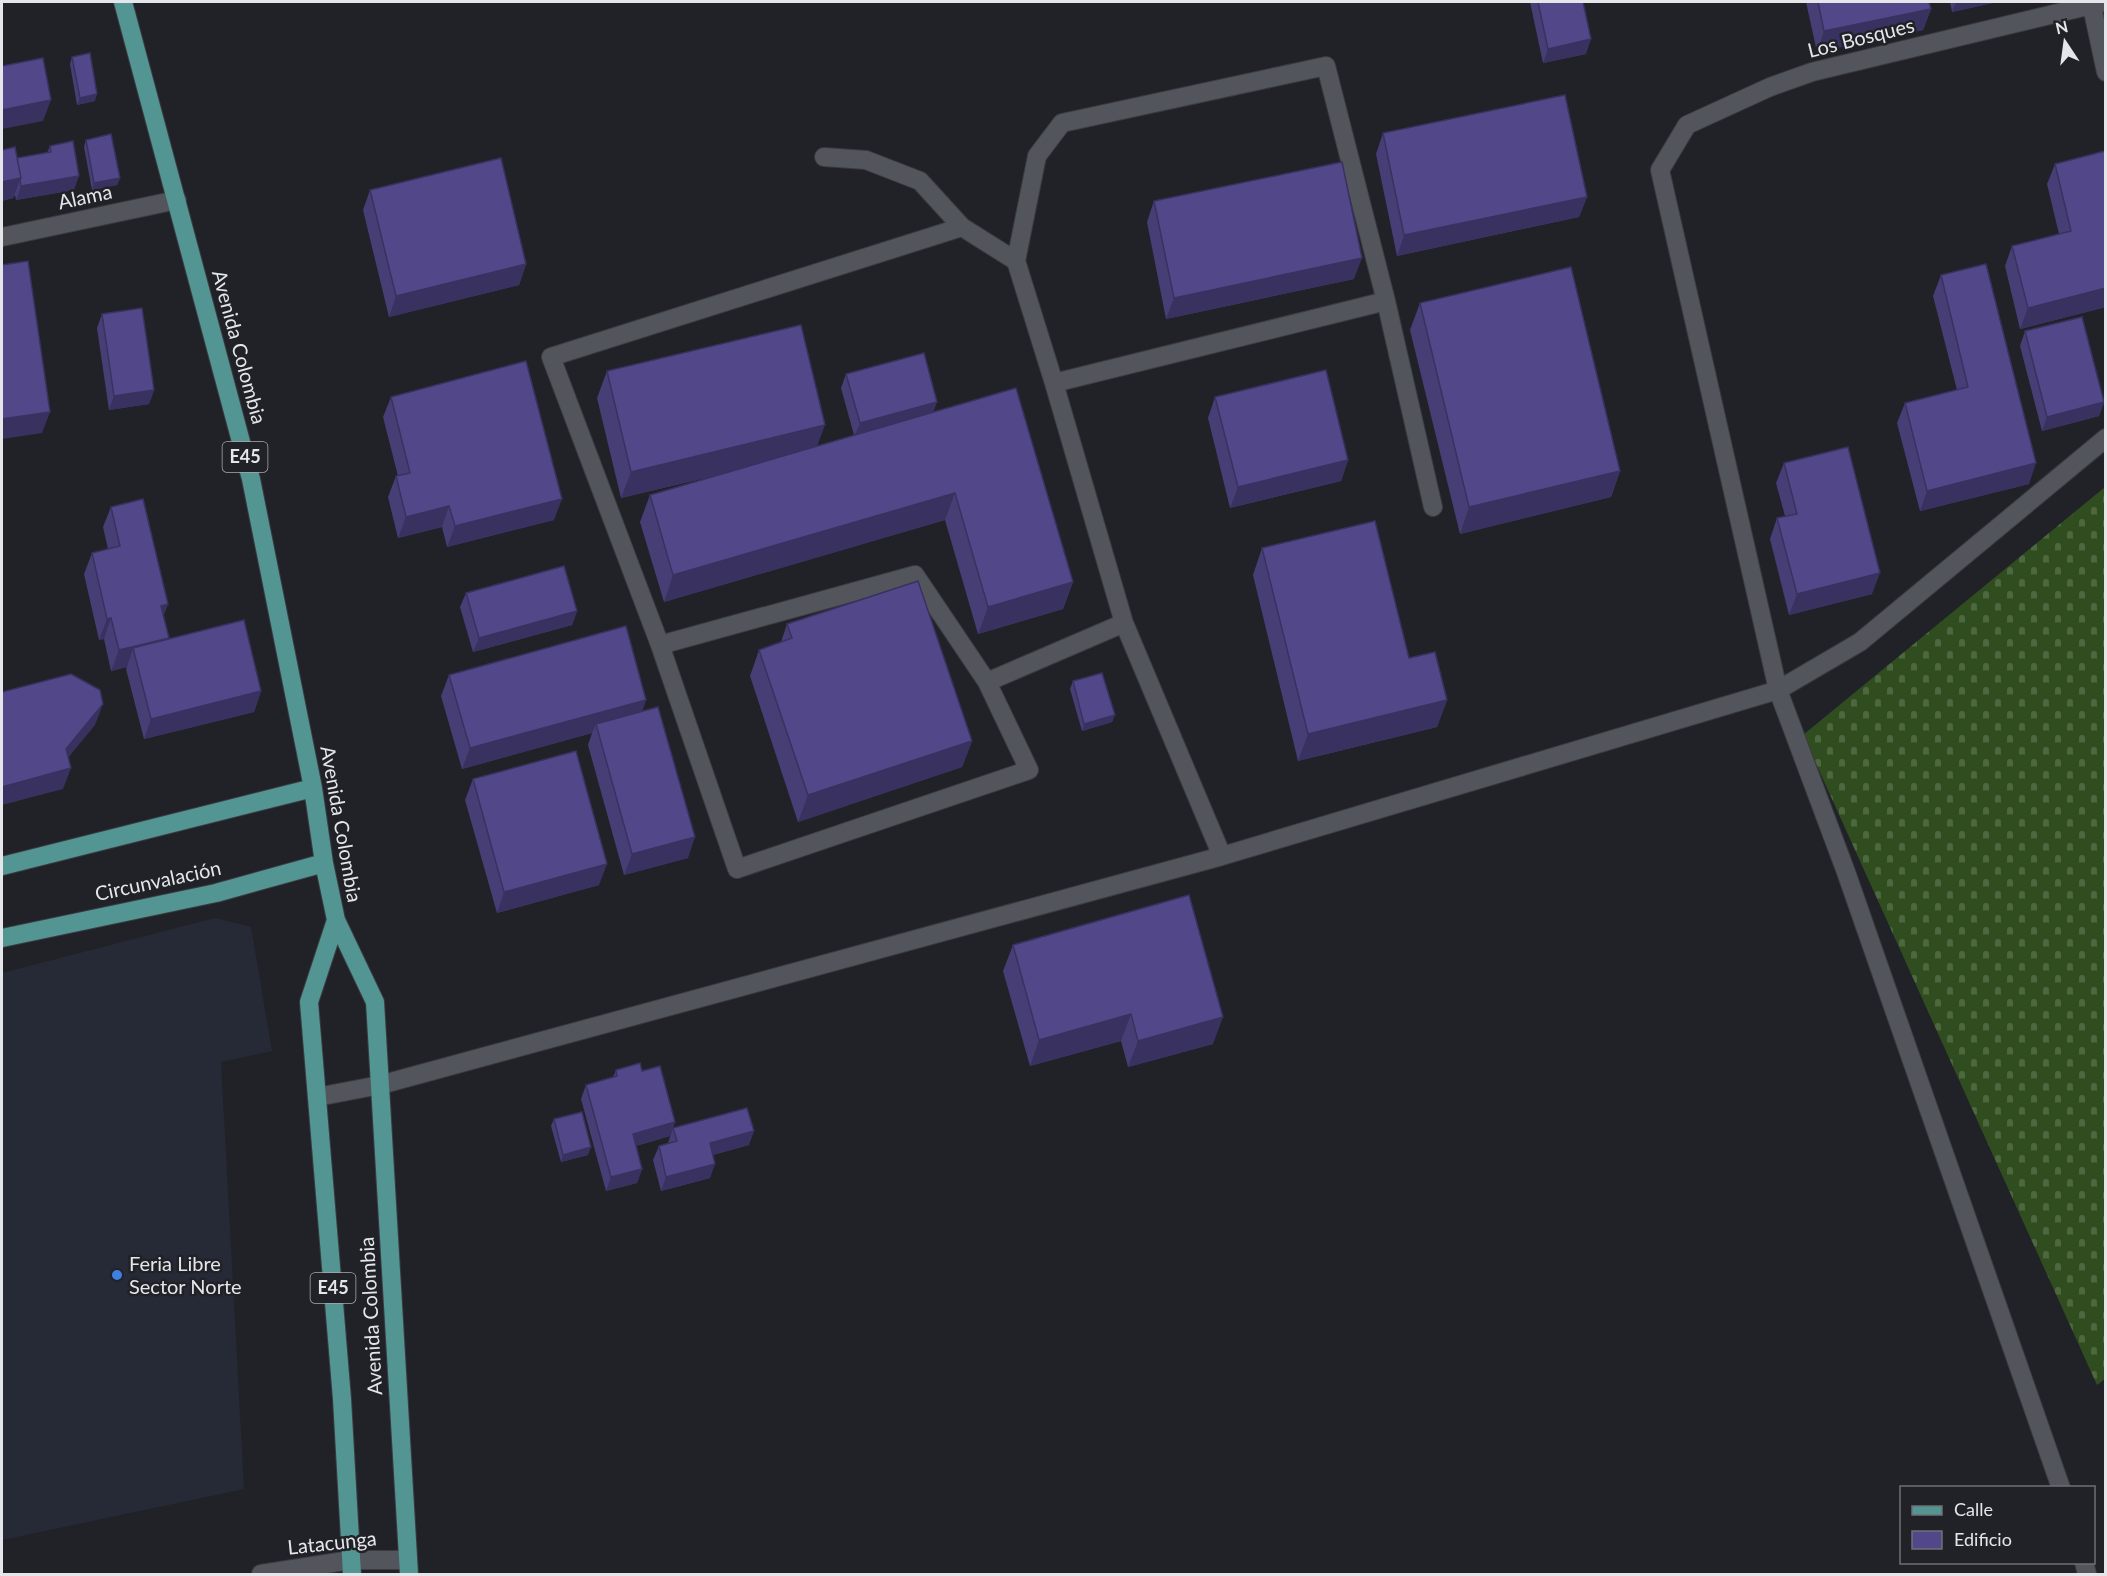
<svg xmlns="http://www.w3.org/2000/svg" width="2107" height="1576" font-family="Lato,sans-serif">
	<defs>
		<pattern id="cemetery-stones" width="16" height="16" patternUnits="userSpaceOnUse" patternTransform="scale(1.5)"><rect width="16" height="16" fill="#2f4d1e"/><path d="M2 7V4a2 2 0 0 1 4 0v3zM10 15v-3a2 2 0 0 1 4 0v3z" fill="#4d673f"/></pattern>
	</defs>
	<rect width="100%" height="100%" fill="#202228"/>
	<path fill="#262a36" d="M215,918l36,9 21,124 -51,11 23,427 -242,51v-567z"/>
	<path fill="url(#cemetery-stones)" d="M2105,487l1,891 -9,7 -294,-650z"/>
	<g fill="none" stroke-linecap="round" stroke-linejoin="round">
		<defs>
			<path id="minor" d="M2091,2l15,70
				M824,157l42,3 54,21 42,46
				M2,237l175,-37
				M1016,261l21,-105 25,-33 264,-57 60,235 -332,82
				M1386,301l47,206
				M660,645l255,-70 72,107 137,-59
				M987,682l42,88 -292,99 -77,-224 -109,-288 411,-130 54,34 38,122 70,240 98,233
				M317,1097l63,-12 842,-229 556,-166 82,-48 246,-204
				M2061,1488l-215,-616 -68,-182 -118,-520 27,-45 83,-38 42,-15 292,-70
				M2084,1562l3,12
				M261,1574l90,-14h57"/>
			<path id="major" d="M123,2l128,477 62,309 11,75 12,57 39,82 34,572
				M2,866l311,-78
				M336,920l-27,82 33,397 10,175
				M2,938l214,-45 108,-30"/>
		</defs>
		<use href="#minor" stroke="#3a3c41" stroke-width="20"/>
		<use href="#major" stroke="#3a3c41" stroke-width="20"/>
		<use href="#minor" stroke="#53555c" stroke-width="18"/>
		<use href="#major" stroke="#539592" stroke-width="18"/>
	</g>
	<path fill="#473e76" d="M1530,2h53l3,52 -43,9z
		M1806,2h123l2,7 -8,21 -106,22z
		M1950,2h47l-45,10z
		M72,57l23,44 -18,4 -7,-41z
		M1383,133l204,64 -8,20 -182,39 -21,-102z
		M86,140l34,38 -3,7 -25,5 -8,-43z
		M50,146l24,44 -58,10 -1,-5 -2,3 -11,3v-51l15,8 30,-5z
		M2106,154v153l-86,22 -15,-63 7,-20 47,-12 -12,-50 8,-20z
		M370,190l156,74 -7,21 -130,32 -26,-107z
		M1154,201l200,78 -188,40 -19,-97z
		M1941,275l88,209 -109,27 -23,-88 8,-20 52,-13 -24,-94z
		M1420,303l200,168 -9,26 -151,37 -50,-204z
		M102,314l52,76 -5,14 -40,6 -12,-82z
		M2025,331l79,71 -5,14 -57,15 -22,-85z
		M607,371l211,75 36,-11 -13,-47 5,-14 88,38 139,170 -10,27 -85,25 -33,-114 -281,82 -24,-80 10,-27 64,-19 -93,22 -24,-100z
		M391,397l163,123 -107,27 -5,-20 -44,11 -10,-41 8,-21h2l-15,-59z
		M1215,397l133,63 -7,21 -111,27 -22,-90z
		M1784,463l88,131 -83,21 -19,-76 7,-21 8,-2 -9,-33z
		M111,507l57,97 -5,12 6,22 -1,1 93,52 -7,21 -110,27 -18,-70 1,-2 -16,4 -7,-32 -5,1 -15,-66 8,-21 16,-4 -5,-22z
		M1262,548l147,110 38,42 -10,27 -139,34 -45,-186z
		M466,593l111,18 -5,14 -99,27 -13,-45z
		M787,624l185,117 -10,26 -164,55 -48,-146 9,-26 22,-8z
		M449,675l197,25 -4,11 46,147 -64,17 -36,-130 4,-12 -130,36 -21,-73z
		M1073,681l42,34 -3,7 -30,9 -12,-42z
		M473,779l126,106 -102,28 -32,-113z
		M1013,945l200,99 -85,23 -7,-26 -91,25 -27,-95z
		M616,1070l26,1 33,51 -5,14 -34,10 6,23 -5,14 -31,8 -25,-92 5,-14 27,-8z
		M554,1119l34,36 -27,7 -10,-36z
		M673,1128l76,17 -36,10 -3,23 -49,13 -8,-31 6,-14 9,-3z"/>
	<path fill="#393260" d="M1956,2h41l-45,10z
		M1931,9l-8,21 -106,22 7,-21z
		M1591,39l-5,15 -43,9 5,-14z
		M97,94l-2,7 -18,4 3,-7z
		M51,100l-8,21 -41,8v-19z
		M79,176l-5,14 -58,10 5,-14z
		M21,178l-8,20 -11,3v-19z
		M120,178l-3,7 -25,5 2,-7z
		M1587,197l-8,20 -182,39 7,-21z
		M1362,258l-8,21 -188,40 8,-21z
		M526,264l-7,21 -130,32 7,-21z
		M2106,288v19l-86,22 8,-21z
		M154,390l-5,14 -40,6 5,-14z
		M937,402l-5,14 -78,21 6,-14z
		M2104,402l-5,14 -57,15 5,-14z
		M50,412l-8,21 -40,6v-20z
		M825,425l-10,27 -194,46 10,-26z
		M1348,460l-7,21 -111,27 8,-21z
		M2036,463l-7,21 -109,27 7,-20z
		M1620,471l-9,26 -151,37 9,-27z
		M955,493l-10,27 -281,82 9,-27z
		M562,499l-8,21 -107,27 8,-21z
		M449,506l-7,21 -44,11 8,-21z
		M1880,573l-8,21 -83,21 8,-21z
		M1073,582l-10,27 -85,25 10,-27z
		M168,604l-8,21 1,-19z
		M577,611l-5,14 -99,27 6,-14z
		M111,618l-7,21 -5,1 8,-21z
		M169,638l-8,20 -28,-10 -6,19 -16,4 8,-21z
		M261,691l-7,21 -110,27 7,-20z
		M646,700l-7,20 -43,4 -4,9 -130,36 8,-21z
		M1447,700l-10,27 -139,34 10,-27z
		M103,704l-8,21 -37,45 8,-21z
		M1115,715l-3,7 -30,9 2,-7z
		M972,741l-10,26 -164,55 10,-27z
		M71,768l-8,21 -61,16v-18z
		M695,837l-7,21 -64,17 8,-21z
		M607,864l-8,21 -102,28 7,-21z
		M1131,1014l-10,27 -91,25 9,-26z
		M1223,1017l-10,27 -85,23 10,-26z
		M675,1122l-5,14 -42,12 5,-14z
		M754,1131l-5,14 -45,12 6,-14z
		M591,1147l-3,8 -27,7 2,-7z
		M715,1164l-5,14 -49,13 5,-14z
		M642,1169l-5,14 -31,8 5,-14z"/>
	<path fill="#524889" stroke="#393260" stroke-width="1.5" d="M1538,2h45l8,37 -43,10z
		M1818,2h111l2,7 -107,22z
		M90,53l7,41 -17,4 -8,-41z
		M43,58l8,42 -49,10v-44z
		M1565,95l22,102 -183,38 -21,-102z
		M111,134l9,44 -26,5 -8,-43z
		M73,141l6,35 -58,10 -1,-6 1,-2 -4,-20 34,-6 -1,-6z
		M15,147l6,31 -19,4v-32z
		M2105,151l1,3v134l-78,20 -16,-62 59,-15 -16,-67z
		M501,158l25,106 -130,32 -26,-106z
		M1342,162l20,96 -188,40 -20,-97z
		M28,261l22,151 -48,7v-154z
		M1986,264l50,199 -109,28 -22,-88 63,-16 -27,-112z
		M1571,267l49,204 -151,36 -49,-204z
		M142,308l12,82 -40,6 -12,-82z
		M2082,317l22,85 -57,15 -22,-86z
		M801,325l24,100 -194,47 -24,-101z
		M924,353l13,49 -77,21 -14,-49z
		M526,361l36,138 -107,27 -6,-20 -43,11 -10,-41 14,-3 -19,-76z
		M1326,370l22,90 -110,27 -23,-90z
		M1016,388l57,194 -85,25 -33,-114 -282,82 -23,-80z
		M1848,447l32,126 -83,21 -20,-76 20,-4 -13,-51z
		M143,499l25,105 -7,2 8,32 -50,12 -8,-32 -4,1 -15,-66 28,-7 -9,-39z
		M1375,521l34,137 26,-6 12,48 -139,34 -46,-186z
		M564,566l13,45 -98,27 -13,-45z
		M918,581l54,160 -164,54 -49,-145 33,-12 -5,-14z
		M244,620l17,71 -110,28 -18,-71z
		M626,626l20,74 -176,48 -21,-73z
		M1102,673l13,42 -31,9 -11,-43z
		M71,674l29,16 3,14 -37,45 5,19 -69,19v-95z
		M658,707l37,130 -63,17 -36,-130z
		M576,751l31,113 -103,28 -31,-113z
		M1189,895l34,122 -85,24 -7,-27 -92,26 -26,-95z
		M640,1063l2,8 18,-5 15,56 -42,12 9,35 -31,8 -25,-92 31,-9 -1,-6z
		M747,1108l7,23 -44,12 5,21 -49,13 -7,-31 18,-5 -4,-13z
		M582,1112l9,35 -28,8 -9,-36z"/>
	<circle fill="#3f7fe0" stroke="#202228" stroke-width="2" cx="117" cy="1275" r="6"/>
	<g text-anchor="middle" stroke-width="5" stroke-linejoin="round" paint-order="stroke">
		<g fill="#202228" stroke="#aaabb0" stroke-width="1.5">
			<rect x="222.5" y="442" width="45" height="30" rx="4.5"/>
			<rect x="310.5" y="1273" width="45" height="30" rx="4.5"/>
		</g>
		<g font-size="18" font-weight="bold" fill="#e5e6ea">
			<text x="245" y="463">E45</text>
			<text x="333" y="1294">E45</text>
		</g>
		<g font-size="20" fill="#e5e6ea" stroke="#202228">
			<text transform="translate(1861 38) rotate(-14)" y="7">Los Bosques</text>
			<text transform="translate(85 197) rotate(-12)" y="7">Alama</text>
			<text transform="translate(239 347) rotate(75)" y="7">Avenida Colombia</text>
			<text transform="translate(341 824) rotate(80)" y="7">Avenida Colombia</text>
			<text transform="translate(158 881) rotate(-12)" y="7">Circunvalación</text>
			<text transform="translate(371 1316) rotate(-93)" y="7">Avenida Colombia</text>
			<text transform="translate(332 1543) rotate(-6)" y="7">Latacunga</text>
		</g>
		<g font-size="20" fill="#e5e6ea" stroke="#202228" text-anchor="start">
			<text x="129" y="1271">Feria Libre<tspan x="129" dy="23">Sector Norte</tspan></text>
		</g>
	</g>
	<rect width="2107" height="1576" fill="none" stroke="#e5e6ea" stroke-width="6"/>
	<rect x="1900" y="1486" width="195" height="78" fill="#202228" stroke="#6f7076" stroke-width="1.5"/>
	<rect x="1912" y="1506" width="30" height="9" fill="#539592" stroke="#6f7076" stroke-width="1.5"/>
	<text x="1954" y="1516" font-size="18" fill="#e5e6ea">Calle</text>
	<rect x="1912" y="1531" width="30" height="18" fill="#524889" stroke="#6f7076" stroke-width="1.5"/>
	<text x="1954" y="1546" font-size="18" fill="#e5e6ea">Edificio</text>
	<g transform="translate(2065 42) rotate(347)" stroke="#202228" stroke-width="4.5" paint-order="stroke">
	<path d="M0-4.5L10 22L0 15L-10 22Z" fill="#e5e6ea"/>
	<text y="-9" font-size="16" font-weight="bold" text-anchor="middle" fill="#e5e6ea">N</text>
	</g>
</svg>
